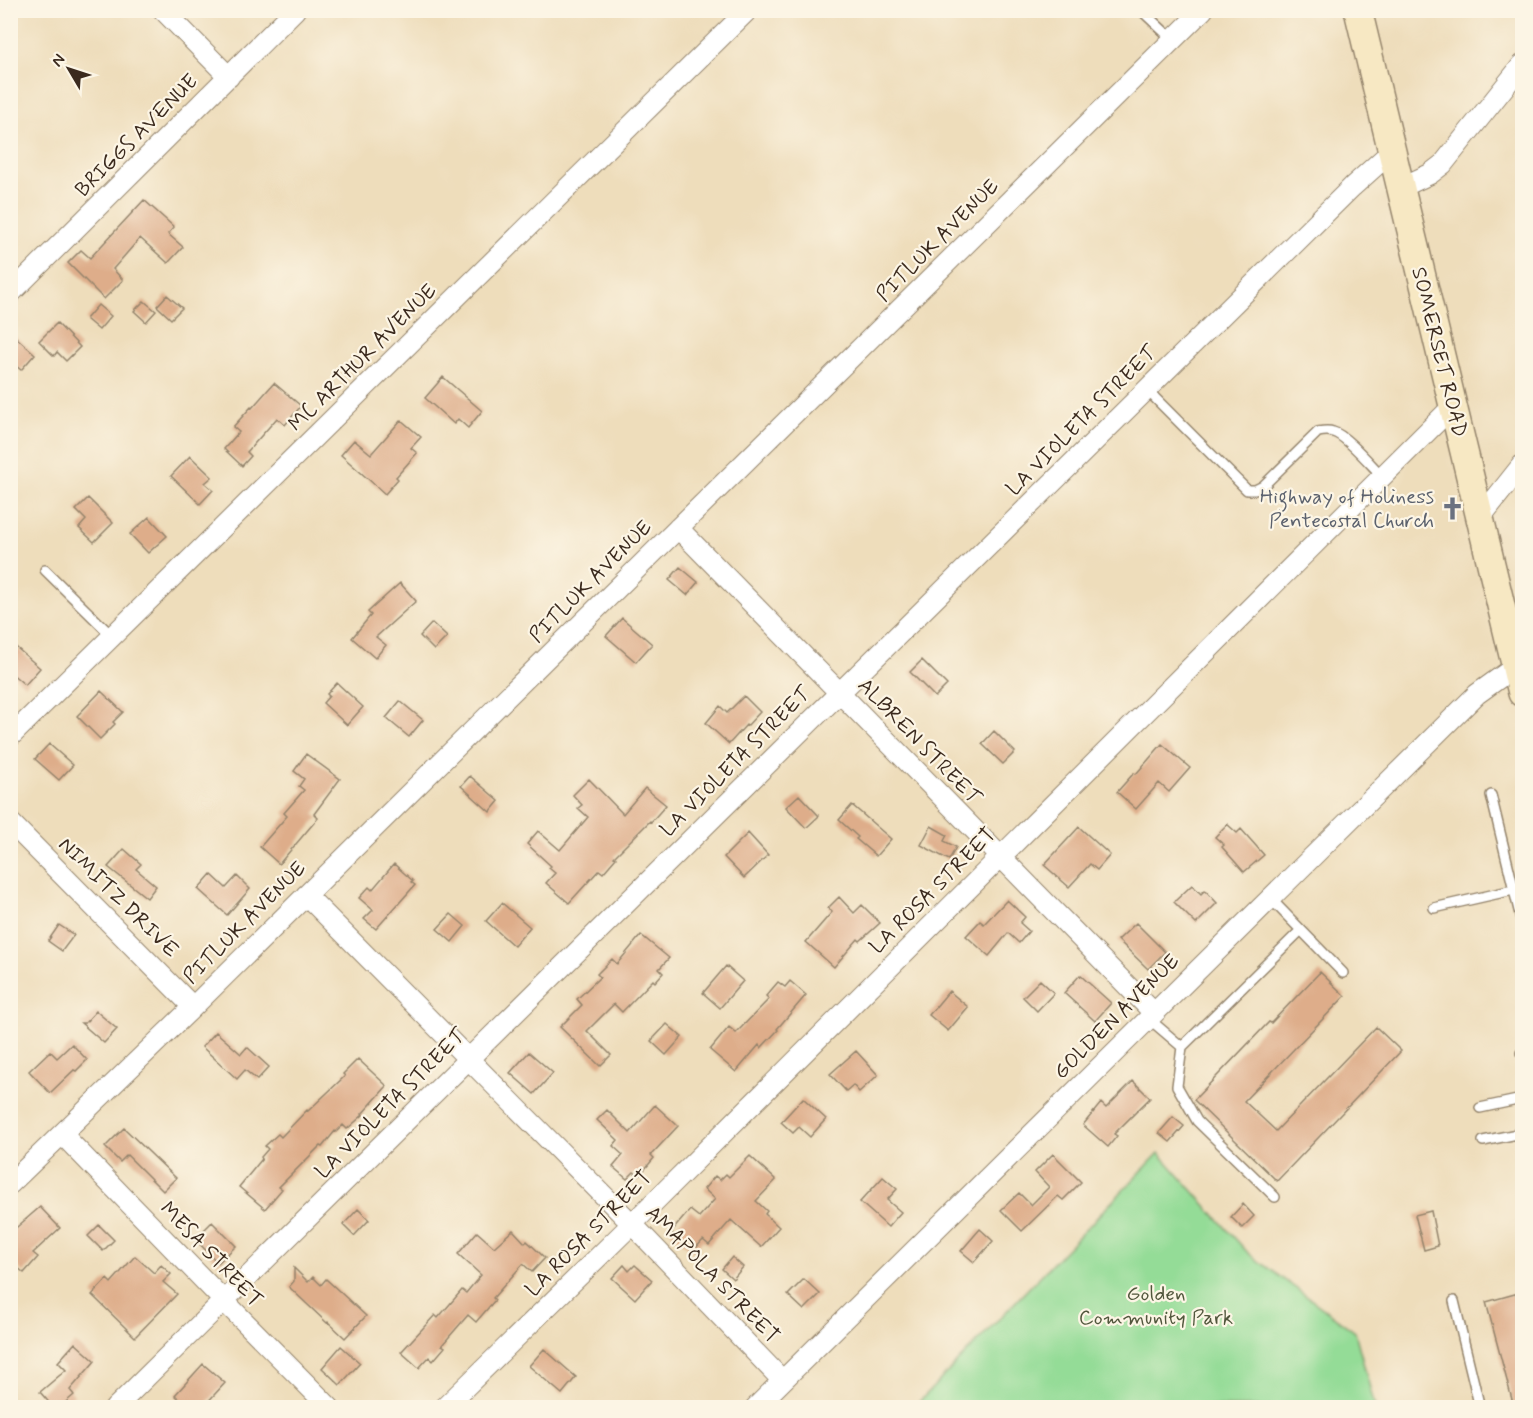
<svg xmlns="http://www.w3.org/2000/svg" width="1533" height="1418" font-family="Mynerve,sans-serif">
	<rect width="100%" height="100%" fill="#fcf5e5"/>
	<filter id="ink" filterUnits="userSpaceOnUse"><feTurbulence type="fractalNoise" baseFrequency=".0167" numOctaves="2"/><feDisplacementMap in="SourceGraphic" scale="12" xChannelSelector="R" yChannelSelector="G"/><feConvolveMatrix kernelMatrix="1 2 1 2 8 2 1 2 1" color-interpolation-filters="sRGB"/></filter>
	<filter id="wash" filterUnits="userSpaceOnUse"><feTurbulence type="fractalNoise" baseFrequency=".008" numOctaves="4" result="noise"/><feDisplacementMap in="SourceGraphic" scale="24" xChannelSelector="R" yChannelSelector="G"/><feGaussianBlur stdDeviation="1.35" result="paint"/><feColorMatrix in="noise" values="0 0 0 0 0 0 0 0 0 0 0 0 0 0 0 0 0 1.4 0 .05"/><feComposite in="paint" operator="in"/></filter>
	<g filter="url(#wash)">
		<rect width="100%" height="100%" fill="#edb"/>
		<path fill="#94dc97" stroke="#68835a" stroke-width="1.5" d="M1159,1153l90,101 106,78 20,75h-461z"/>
		<g id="blocks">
			<path fill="#dead8a" d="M144,200l30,27 -6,7 15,13 -15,16 -28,-25 -27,31 10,11 -19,19 -36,-36 13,-13 9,8z
				M167,295l15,13 -11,11 -14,-13z
				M144,301l12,10 -10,11 -12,-11z
				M98,305l13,11 -12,14 -13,-11z
				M57,323l23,24 -14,14 -9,-9 -3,4 -15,-15z
				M10,332l25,22 -14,16 -11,-9z
				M443,377l39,34 -14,17 -10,-9 -4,5 -29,-26z
				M274,383l27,23 -16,19 -8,-7 -30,34 4,4 -9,10 -18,-17 15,-17 -6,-5 18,-20 1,1z
				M401,420l20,17 -10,11 6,5 -21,24 2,2 -13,15 -44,-39 13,-15 17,14z
				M190,456l22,21 -7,6 8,7 -13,14 -29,-28z
				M88,498l25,25 -19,19 -15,-14 7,-8 -10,-10z
				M149,517l18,19 -19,17 -18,-19z
				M680,567l18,15 -11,13 -18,-15z
				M400,583l16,18 -40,36 10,8 -11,13 -23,-20 19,-23 -3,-3z
				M622,618l30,26 -16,18 -30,-26z
				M432,623l15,14 -13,13 -14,-14z
				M10,642l30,26 -15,17 -15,-13z
				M922,660l25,25 -12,12 -25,-25z
				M337,683l26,24 -16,18 -24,-22 6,-7 -2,-2z
				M101,691l22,21 -10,10 2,2 -15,15 -23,-23z
				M744,696l16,16 -13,14 -1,-1 -17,19 -23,-21 14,-17 7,7z
				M400,701l23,19 -14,17 -23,-19z
				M994,731l21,21 -12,12 -21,-20z
				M49,744l24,21 -14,15 -24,-21z
				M1162,744l28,24 -21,24 -10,-9 -23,26 -19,-17 17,-19 2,1z
				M306,754l34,25 -26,35 4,4 -39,46 -19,-17 27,-31 -3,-3 20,-23 -5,-4 5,-7 -10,-8z
				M470,776l29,25 -9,11 -29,-26z
				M589,779l34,35 22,-26 21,17 -15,17 -1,-1 -36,36 2,1 -13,15 -4,-3 -30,33 -23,-20 9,-10 -6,-5 2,-2 -24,-22 11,-13 22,19 28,-33 -10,-9 4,-3 -9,-10z
				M799,795l20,21 -13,12 -20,-21z
				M852,805l39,34 -15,17 -20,-17 2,-2 -19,-17z
				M1227,824l10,9 4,-4 23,26 -20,17 -22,-25 2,-2 -9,-8z
				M931,826l16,9 -3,6 12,6 -7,13 -28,-15z
				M1079,827l31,28 -13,15 -7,-6 -21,23 -25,-22z
				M748,833l20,22 -24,23 -20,-21z
				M124,849l17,15 -5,5 20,17 -9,12 -39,-31z
				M394,864l19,17 -2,1 4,3 -39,44 -12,-10 9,-9 -14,-12 10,-11 3,3z
				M211,874l15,14 11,-12 13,13 -23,26 -29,-26z
				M1192,885l9,9 4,-4 12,13 -21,21 -22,-22z
				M839,897l15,16 8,-8 18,18 -20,18 -2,-2 -24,28 -28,-25 26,-30 -4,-4z
				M1007,900l18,17 -5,6 9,8 -10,12 -11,-10 -19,23 -23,-20 14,-15 4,3z
				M502,903l28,24 -16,19 -28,-25z
				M451,914l14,12 -13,16 -15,-13z
				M1136,923l29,29 -17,17 -30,-29z
				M59,925l15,10 -12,16 -14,-10z
				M641,935l28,23 -10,11 4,4 -8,9 -2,-2 -31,32 -8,-8 -27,27 24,24 -11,11 -40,-39 22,-22 -5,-6 23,-22 -3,-3 15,-15 5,5z
				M726,966l17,15 -23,27 -17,-15z
				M1320,972l25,24 -101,105 32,30 100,-104 25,24 -124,130 -83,-81 75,-78 2,1z
				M1080,975l31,28 -16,18 -31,-28z
				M1040,980l14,13 -17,18 -14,-14z
				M790,981l16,14 -29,34 1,1 -17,18 -2,-3 -23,27 -26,-22 19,-23 7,6 33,-34 -3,-3 12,-14 7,5z
				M949,991l19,16 -20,24 -19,-16z
				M96,1011l21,18 -13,14 -23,-20h4z
				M667,1024l15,13 -16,18 -15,-14z
				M216,1032l25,22 6,-7 22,20 -12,13 -12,-10 -8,9 -35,-32z
				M72,1044l15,16 -11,11 -2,-1 -24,23 -21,-22 21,-20 7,7z
				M856,1051l22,24 -19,17 -6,-7 -7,6 -16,-17z
				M529,1052l24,21 -19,21 -24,-21z
				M358,1059l29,27 -25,28 1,1 -16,14 -4,-4 -7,7 -1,-1 -13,16 -2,-1 -41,41 3,2 -17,20 -26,-22 23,-28 -1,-2 7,-8 -3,-3 13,-12 3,3 26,-27 1,1 37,-35 -2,-2z
				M1133,1081l17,17 -36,36 3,2 -9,11 -25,-22 18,-22 5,5z
				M803,1098l23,21 -16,18 -11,-10 -6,6 -12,-11z
				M655,1105l23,21 -27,29 3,3 -15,18 -5,-4 -7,7 -14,-12 10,-12 -10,-9 5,-6 -21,-20 10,-10 23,23z
				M1173,1117l11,9 -14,16 -11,-9z
				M124,1128l52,50 -13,13 -36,-36 -7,7 -15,-15z
				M1053,1154l28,28 -18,18 -5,-4 -36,35 -21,-21 18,-17 12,12 18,-18 -14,-15z
				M750,1156l26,24 -20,21 11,10 -2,3 14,13 -18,20 -30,-27 -22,25 -6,-5 -10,11 -22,-19 19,-22 9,7 16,-18 -11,-10 11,-13 5,4 6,-6 3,3z
				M883,1177l14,12 -10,11 14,12 -13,15 -28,-25z
				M1243,1204l11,12 -12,12 -11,-11z
				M40,1207l20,21 -27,25 5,4 -14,16 -14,-12v-28z
				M358,1209l11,11 -15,16 -11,-11z
				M1431,1211l7,35 -14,4 -9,-35z
				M212,1222l24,24 -18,17 -23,-24z
				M99,1225l15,15 -11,11 -15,-15z
				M980,1229l13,12 -19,21 -13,-11z
				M513,1230l12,13 2,-2 18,17 -13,14 -9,-8 -30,34 2,2 -19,22 -8,-7 -26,30 3,2 -12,14 -4,-4 -10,11 -18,-16 34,-37 3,3 24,-28 4,3 15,-18 -23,-21 19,-22 17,15z
				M135,1256l19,17 7,-8 10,9 -8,8 14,12 -42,43 -43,-42 15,-16 4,4z
				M732,1257l11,10 -10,12 -11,-10z
				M624,1265l5,6 6,-6 17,15 -17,19 -23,-21z
				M294,1268l14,14 5,-5 8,8 5,-6 40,37 -21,22 -17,-16 -1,1 -38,-36 5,-6z
				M804,1279l16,15 -16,16 -16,-15z
				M1522,1292v115h-8l-28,-105z
				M75,1343l20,18 -25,29 4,5 -14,12h-7l-13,-15 26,-22 -8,-8z
				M341,1346l19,17 -20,22 -18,-17z
				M544,1349l32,28 -14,17 -33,-28z
				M203,1364l22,19 -22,24h-15l-13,-12z"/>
		</g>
	</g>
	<g filter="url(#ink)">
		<use href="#blocks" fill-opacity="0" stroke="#94846c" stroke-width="1.5"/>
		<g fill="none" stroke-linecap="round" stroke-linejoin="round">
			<defs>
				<path id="service" d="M1141,10l32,30
					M1147,390l100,100h8l8,-4 55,-54c5,-1 10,-2 15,0 13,3 39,34 50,45
					M45,570l68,67
					M1491,795l31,128
					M1434,908l88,-20
					M1301,930l42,43
					M1148,1018l34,29 119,-117 -31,-32
					M1182,1047l-5,39 20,35 78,76
					M1521,1053h1
					M1480,1108l42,-9
					M1483,1141l39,-8
					M1454,1301l26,107"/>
				<path id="minor" d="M163,10l66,67
					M1400,188l30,-14 13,-10 79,-99
					M10,294l285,-284
					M1480,518l42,-53
					M678,528l476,485
					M10,737l738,-727
					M10,822l183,185
					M306,895l326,329 150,156
					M62,1134l162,167 106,107
					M10,1184l183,-177 1010,-997
					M115,1408l1237,-1221 40,-36
					M444,1408l188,-184 821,-818
					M755,1408l722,-714 39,-28"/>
				<path id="secondary" d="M1358,10l164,683"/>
			</defs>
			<use href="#service" stroke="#94846c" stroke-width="12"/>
			<use href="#minor" stroke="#94846c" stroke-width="22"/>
			<use href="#secondary" stroke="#94846c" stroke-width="30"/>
			<use href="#service" stroke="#fff" stroke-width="9"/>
			<use href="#minor" stroke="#fff" stroke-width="20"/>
			<use href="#secondary" stroke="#f7e8c3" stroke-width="27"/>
		</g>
	</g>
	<defs>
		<symbol id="church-bare" viewBox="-9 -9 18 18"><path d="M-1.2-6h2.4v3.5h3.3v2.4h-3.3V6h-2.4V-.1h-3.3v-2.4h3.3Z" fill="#6b7280" stroke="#fcf5e5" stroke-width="2.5" paint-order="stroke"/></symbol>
	</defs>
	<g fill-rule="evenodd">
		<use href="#church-bare" x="1436" y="492" width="33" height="33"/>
	</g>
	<g text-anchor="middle" stroke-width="4.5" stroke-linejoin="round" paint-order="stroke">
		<g font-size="21" fill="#3b2a1e" stroke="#fcf5e5">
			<text transform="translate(136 135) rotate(-45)" y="7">BRIGGS AVENUE</text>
			<text transform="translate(937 240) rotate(-45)" y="7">PITLUK AVENUE</text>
			<text transform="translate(1440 352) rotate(76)" y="7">SOMERSET ROAD</text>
			<text transform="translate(362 357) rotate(-45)" y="7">MC ARTHUR AVENUE</text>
			<text transform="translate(1081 420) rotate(-45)" y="7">LA VIOLETA STREET</text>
			<text transform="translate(590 581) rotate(-45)" y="7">PITLUK AVENUE</text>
			<text transform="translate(920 741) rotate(46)" y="7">ALBREN STREET</text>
			<text transform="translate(735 761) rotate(-45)" y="7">LA VIOLETA STREET</text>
			<text transform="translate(932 890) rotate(-45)" y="7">LA ROSA STREET</text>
			<text transform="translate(119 897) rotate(45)" y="7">NIMITZ DRIVE</text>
			<text transform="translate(244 922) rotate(-45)" y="7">PITLUK AVENUE</text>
			<text transform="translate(1116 1016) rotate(-45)" y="7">GOLDEN AVENUE</text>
			<text transform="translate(390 1103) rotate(-45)" y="7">LA VIOLETA STREET</text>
			<text transform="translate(588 1233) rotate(-45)" y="7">LA ROSA STREET</text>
			<text transform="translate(212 1254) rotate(46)" y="7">MESA STREET</text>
			<text transform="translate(713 1274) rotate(46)" y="7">AMAPOLA STREET</text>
		</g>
		<g font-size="21" fill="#5b616d" stroke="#fcf5e5" text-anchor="end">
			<text x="1434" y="503">Highway of Holiness<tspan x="1434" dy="24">Pentecostal Church</tspan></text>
		</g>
		<g font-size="21" fill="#51563c" stroke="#fcf5e5">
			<text x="1156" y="1300">Golden<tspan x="1156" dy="24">Community Park</tspan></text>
		</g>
	</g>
	<rect width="1533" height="1418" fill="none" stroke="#fcf5e5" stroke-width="36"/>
	<g transform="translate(69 69) rotate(309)" stroke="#fcf5e5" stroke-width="4.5" paint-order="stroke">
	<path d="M0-4.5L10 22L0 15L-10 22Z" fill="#3b2a1e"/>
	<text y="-9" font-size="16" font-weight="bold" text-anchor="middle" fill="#3b2a1e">N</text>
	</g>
</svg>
